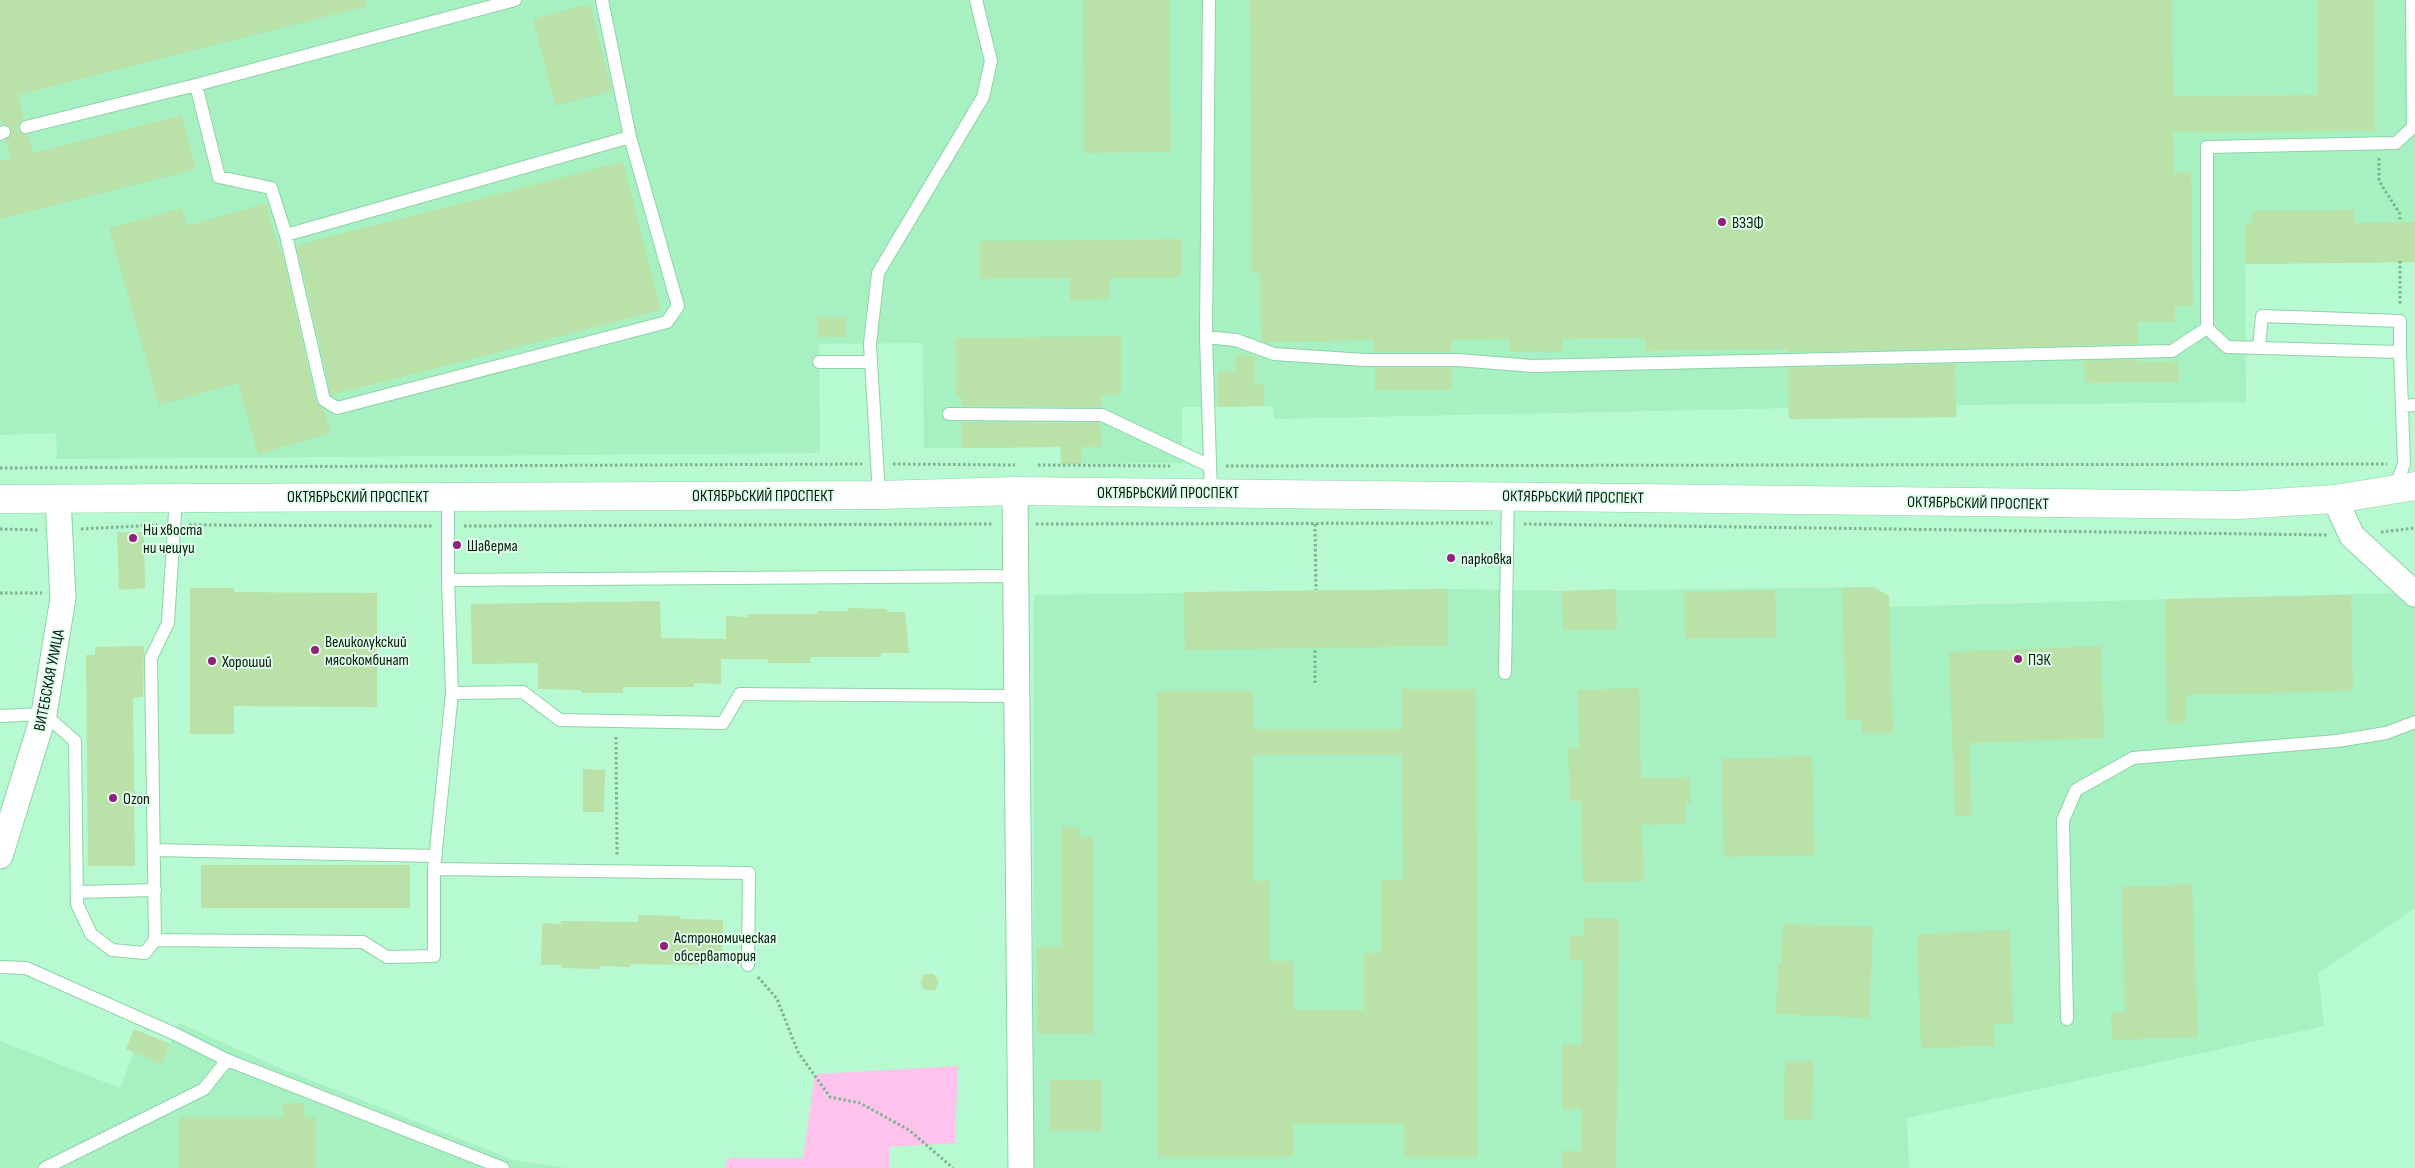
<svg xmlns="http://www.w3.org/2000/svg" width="2415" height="1168" font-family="'Sofia Sans Condensed',sans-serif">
	<rect width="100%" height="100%" fill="#b7f9d0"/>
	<path fill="#a6f0c2" d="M0,0h2415v262l-170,2 1,138 -289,3 -1,12 -167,2 -1,-11 -514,11 -1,-13 -91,1v56l-121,1 -1,-17 -136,1 -1,-105 -104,1 1,109 -763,6 -1,-26 -56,2z
		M1874,587l15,9v11l509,-14 17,16v299l-97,65 6,53 -417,92 2,50h-876l1,-573 414,-6 114,2z
		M179,1023l96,43 238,94 54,8h-567v-127l120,47 14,-36 28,12z"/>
	<path fill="#fdc3ec" d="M958,1066l-3,77 -66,4v21h-163l1,-10h76l12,-84z"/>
	<path fill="#b9e1a8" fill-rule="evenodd" d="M0,0h366l1,6 -349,89 6,24 -6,5v5l5,6h5l5,18 149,-38 14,54 -196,50v-58l11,-3 -5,-18 6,-8 -3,-6 -7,-2 -2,-9z
		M1083,0h86l2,152 -87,1z
		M1250,0h922l1,96 145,-1v-95h57v131l-202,1 1,40h17l2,133 -18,1v16h-37v22l-350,8v-3l-143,2v-13l-83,1 1,12 -53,1v-13l-59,1v12h-77v-12l-110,2 -3,-1 -1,-68h-8z
		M590,4l22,87 -57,15 -22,-87z
		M623,162l38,148 -330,85 -34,-150z
		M266,203l13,47 2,-1 35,153 8,8 7,23 -73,21 -20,-71 -79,22 -50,-177 73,-20 5,18z
		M2354,210l1,13 60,-1v40l-170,2v-40h7l-1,-13z
		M1181,239v38l-72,1 1,21 -40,1v-22l-90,1v-38z
		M817,317h29v20h-29z
		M1121,336v59h-20v12l-140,-1v-10h-5v-58z
		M1235,355l20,1v29l9,-1v22l-46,1v-36h18z
		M2139,360v2l39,-1 1,21 -94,1 -1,-22z
		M1955,364l1,53 -167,2 -1,-51z
		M1375,368h77v22h-77z
		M961,422l139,1 2,24h-21v17h-20v-17l-100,1z
		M117,532h27l1,56 -26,2z
		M1873,587l16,9 4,137h-31l-1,-13h-15l-4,-132z
		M190,588h44v4l143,1v114l-143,-1v28h-44z
		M1448,589v57l-263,4 -1,-58z
		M1616,589l1,40 -54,1 -1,-39z
		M1775,590l1,47 -91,2 -1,-47z
		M2351,595l2,96 -167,4v28h-19l-2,-124z
		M660,601l1,37 65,1v-23l22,1v-3h70v-3h30v-3l39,1v3h18l4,41h-28v4h-71l1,6h-43v-4h-47v25l-27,-1v4h-71v6h-42v-3l-43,-1v-26l-66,1 -1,-60z
		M144,646l-1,51 -10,1 2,168h-47l-2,-211h9v-8z
		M2101,646l3,92 -135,5 3,72 -17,1 -6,-164z
		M1639,688l2,90 49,-1 1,26h-5v21l-44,1 2,56 -61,2 -2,-82h-11l-2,-53h11l-1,-58z
		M1402,689h74l2,468h-74v-33h-111v33h-135l-1,-466h96v38h149zM1253,755h149l1,125h-22v73h-17v57h-71v-49h-23v-80h-17z
		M1812,756l3,99 -91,2 -3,-98z
		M583,769l22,1 -1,42h-21z
		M1062,827h17v10h14v197h-56v-87h25z
		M201,865h209v43h-209z
		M2192,884l6,153 -86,3 -1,-28h14l-4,-125z
		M638,915l42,1v3l43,1 -1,43h-22v2l-69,-1 -1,3 -30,-1v3l-39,-1 1,-3h-21l1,-42 19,1v-3l77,1z
		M1584,918l35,1 -3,249h-55v-17h20l1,-42h-20v-65l20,1 1,-85h-13v-24h14z
		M1783,924l90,3 -4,91 -93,-4 2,-50h3z
		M2010,930l3,93 -19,1 1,22 -74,2 -4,-114z
		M925,974h9l5,8 -4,8h-10l-5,-8z
		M134,1029l36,15 -8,20 -36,-15z
		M1785,1061h28l-1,59 -28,-1z
		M1049,1080h52v51h-52z
		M283,1103h21v14h12v51h-137v-51h104z"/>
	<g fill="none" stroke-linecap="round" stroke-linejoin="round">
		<defs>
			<path id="lane" d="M1209,0l-3,337 5,156
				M196,85l23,92 52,11 15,47 38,165 13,8 330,-86 11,-16 -48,-169 -28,-137
				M26,127l170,-42 319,-85
				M0,134l4,-2
				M286,235l344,-98
				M2207,328l20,19 173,5 4,112 -10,26
				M1206,337l30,3 38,14 91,6h93l74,6 640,-15 35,-23v-181l189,-4 17,-16 -1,-127
				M2259,347l3,-31 138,5v31
				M819,362h52
				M2402,406l13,-1
				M949,414l153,1 108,51
				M879,495l-9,-151 8,-71 105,-176 8,-36 -15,-61
				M176,496l-8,127 -17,35 4,282 208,2 24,15 47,-1v-87l18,-176 -4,-113v-83
				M448,580l567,-4
				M1505,673l3,-178
				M452,693l71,-1 37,28 163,3 17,-29 277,2
				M0,716l44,-2 31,27 2,163 14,30 21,16 33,3 10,-13
				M154,850l282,6
				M434,869l315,4 -1,92
				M77,892l78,-2
				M0,967l26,1 149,66 52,26 276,108
				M2067,1019l-4,-199 13,-30 57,-32 204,-17 49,-8 29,-11
				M45,1168l159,-79 23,-29"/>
			<path id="street" d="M1015,491l6,677
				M2335,499l17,37 63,58
				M0,856l44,-142 19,-116 -5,-99"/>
			<path id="primary" d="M0,499l879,-4 136,-4 1223,14 97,-6 80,-13"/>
		</defs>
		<use href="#lane" stroke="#90d1a9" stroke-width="14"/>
		<use href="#street" stroke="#90d1a9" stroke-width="27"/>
		<use href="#primary" stroke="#90d1a9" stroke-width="29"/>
		<path stroke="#7db292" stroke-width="3" stroke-dasharray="2.5 2.5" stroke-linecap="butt" d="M2379,158v23l21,33v8
			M2400,261v44
			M893,464l122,1
			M1038,465l132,1
			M1226,466l1161,-2
			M0,468l862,-4
			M1036,524l456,-1
			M1315,524l1,66
			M1524,524l803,11
			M189,525l243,1
			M464,526l528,-2
			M0,529l38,1
			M81,529l76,-4
			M2381,532l34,-4
			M0,593h42
			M1315,683v-35
			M616,737l1,119
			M758,977l19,22 21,53 32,45 30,6 49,27 44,38"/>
		<use href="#lane" stroke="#fff" stroke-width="12"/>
		<use href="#street" stroke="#fff" stroke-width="25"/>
		<use href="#primary" stroke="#fff" stroke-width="28"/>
	</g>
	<g fill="#921e7d" stroke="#e2fceb" stroke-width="2">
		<circle cx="1722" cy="222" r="5"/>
		<circle cx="133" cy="538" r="5"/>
		<circle cx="457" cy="545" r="5"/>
		<circle cx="1451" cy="558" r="5"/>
		<circle cx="315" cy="650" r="5"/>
		<circle cx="2018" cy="659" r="5"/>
		<circle cx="212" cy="661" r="5"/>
		<circle cx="113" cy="798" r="5"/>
		<circle cx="664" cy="946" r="5"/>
	</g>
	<g text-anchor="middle" stroke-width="4" stroke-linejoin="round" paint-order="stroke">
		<g font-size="16" fill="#011a0c" stroke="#e2fceb" text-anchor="start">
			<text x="1732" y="228">ВЗЭФ</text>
			<text x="143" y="535">Ни хвоста<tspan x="143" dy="18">ни чешуи</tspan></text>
			<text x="467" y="551">Шаверма</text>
			<text x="1461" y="564">парковка</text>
			<text x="325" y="647">Великолукский<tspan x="325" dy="18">мясокомбинат</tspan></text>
			<text x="2028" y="665">ПЭК</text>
			<text x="222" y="667">Хороший</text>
			<text x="123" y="804">Ozon</text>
			<text x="674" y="943">Aстрономическая<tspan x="674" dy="18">обсерватория</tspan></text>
		</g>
		<g font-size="16" fill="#011a0c" stroke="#e2fceb">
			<text x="1168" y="498">ОКТЯБРЬСКИЙ ПРОСПЕКТ</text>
			<text x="763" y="501">ОКТЯБРЬСКИЙ ПРОСПЕКТ</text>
			<text x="358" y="502">ОКТЯБРЬСКИЙ ПРОСПЕКТ</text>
			<text transform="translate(1573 496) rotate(1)" y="6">ОКТЯБРЬСКИЙ ПРОСПЕКТ</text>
			<text transform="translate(1978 502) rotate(1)" y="6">ОКТЯБРЬСКИЙ ПРОСПЕКТ</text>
			<text transform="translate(48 680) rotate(-79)" y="6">ВИТЕБСКАЯ УЛИЦА</text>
		</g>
	</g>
</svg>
